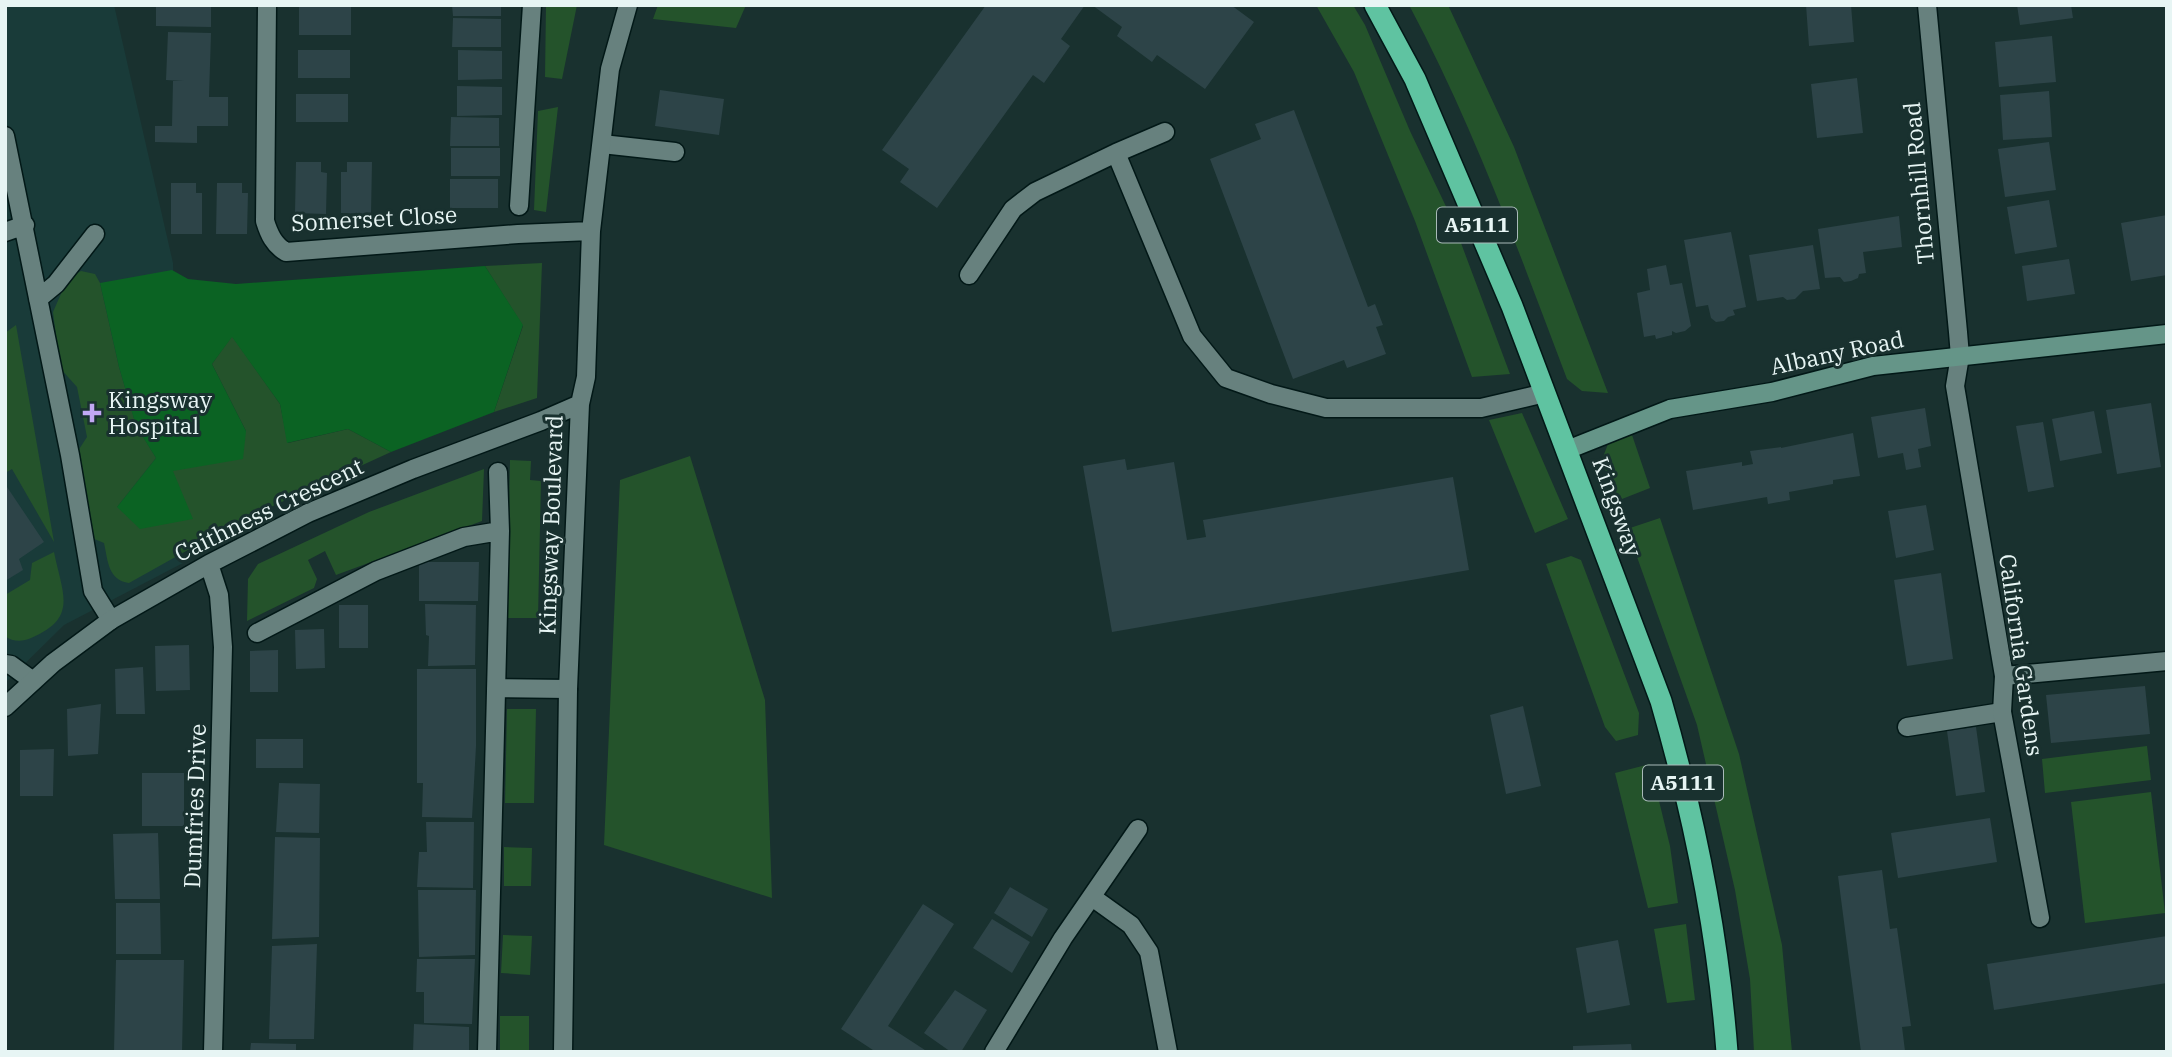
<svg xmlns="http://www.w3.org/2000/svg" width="2172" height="1057" font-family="'IBM Plex Serif',serif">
	<rect width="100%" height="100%" fill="#19312f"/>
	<path fill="#193b39" d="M5,5h109l59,258 10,300 -119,62 -59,58z"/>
	<path fill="#24532b" d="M546,5h31l-15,74 -17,-2z
		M658,5h88l-10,23 -83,-9z
		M1316,5h37l12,20 45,106 42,88 58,155 -38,3 -57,-156 -61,-149z
		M1409,5h39l66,142 94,246 -26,-2 -15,-12c-48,-127 -94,-254 -158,-374z
		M558,107l-12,105 -12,-2 4,-99z
		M542,263l-5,135 -43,14 29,-86 -38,-60z
		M81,271l14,3 5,9 19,84 17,58 20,33 -39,49 55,-36 74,-40 -34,-67 20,-28 48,68 8,39 60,-14 43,23 -153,70 -109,61c-21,-3 -21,-22 -25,-40l-12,-5 -18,-81 13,-20 -10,-50 -17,-19 -7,-56 11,-25 10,-12z
		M16,325l38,217 -42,-73 -7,4v-140z
		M1522,413l46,106 -33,14 -46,-113z
		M1631,432l19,56 -28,11 -2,-4 -5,2 -11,-31 -1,-9 5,-13z
		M690,456l75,244 7,198 -168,-53 16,-365z
		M510,460l21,1 -1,19 11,1 -3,137h-31z
		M484,469l-2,52 -146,54 -11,-24 -17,9 9,19 -3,9 -67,33 1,-42 10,-15 111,-52z
		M1660,518l79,236 43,191 10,107h-38l-4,-73 -15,-89 -38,-165 -70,-196z
		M54,552c8,41 25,66 -23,86 -9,4 -18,4 -26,-2v-41l25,-15 2,-17z
		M1571,556l10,4 58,153 -1,22 -22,6 -11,-14 -59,-163z
		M507,709h29l-2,94h-29z
		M2147,746l4,34 -106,13 -3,-34z
		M1650,764l20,82 8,57 -30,5 -33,-135z
		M2151,792l14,121 -80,10 -14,-121z
		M504,847l28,1 -1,38h-27z
		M1686,924l9,76 -28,3 -13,-74z
		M503,935l29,1 -2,39 -29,-2z
		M500,1016h29v36h-29z"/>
	<path fill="#0b6323" d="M485,266l38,59 -29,87 -103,40 -43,-23 -61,14 -7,-39 -48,-67 -20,27 34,67 -3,28 -70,12 20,48 -53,10 -23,-22 39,-49 -20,-32 -17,-59 -19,-84 72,-13 16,9 48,5z"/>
	<path fill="#2d4448" d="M156,5h55v22l-55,-1z
		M452,5h49v11h-48z
		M986,5h99l-24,34 9,7 -26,37 -11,-8 -96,133 -37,-26 9,-13 -27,-19z
		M1092,5h139l23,17 -49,67 -48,-34 -5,7 -35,-26 5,-9z
		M1806,5h45l3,37 -45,4z
		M2017,5h54l2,13 -53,7z
		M299,6l52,1v28h-52z
		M453,18l48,1v28h-49z
		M168,32l43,1 -2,64h19v29h-31v17l-42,-1v-16h17l1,-45h11l-18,-1z
		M2052,36l4,46 -57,5 -4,-45z
		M298,50h52v28h-52z
		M458,50l44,1v28l-44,1z
		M1857,78l6,55 -46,5 -6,-54z
		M457,86l45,1v28l-45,1z
		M660,90l64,9 -5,36 -64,-9z
		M2049,91l3,46 -49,3 -3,-45z
		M296,94h52v28h-52z
		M1294,110l74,197 7,-3 8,21 -7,2 10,27 -39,14 -3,-8 -51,19 -83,-220 51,-20 -6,-15z
		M451,117l48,1v28h-49z
		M2049,142l7,48 -51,7 -7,-48z
		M451,148h49v28h-49z
		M296,162h25v10l6,1 -1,41 -31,-1z
		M347,162h25l-1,52 -30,-1v-41h6z
		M450,179h48v29h-48z
		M171,183h25v10h6v41h-31z
		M217,183h25v10h6l-1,41h-31z
		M2049,200l8,47 -42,7 -8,-47z
		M2167,215v60l-36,6 -10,-58z
		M1899,216l3,31 -39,5 3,21 -7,1 -1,4 -7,3 -7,1 -4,-5 -15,1 -7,-49z
		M1731,232l15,75 -13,3 2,5 -7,2 -4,4 -8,1 -5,-4 -3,-13 -12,2 -12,-67z
		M1813,245l7,44 -17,2 -8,8 -8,1 -4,-3 -26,4 -8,-46z
		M2069,259l6,35 -48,7 -5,-35z
		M1666,265l4,20 12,-2 9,43 -6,5 -9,2 -4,-2v4l-16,4 -1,-4 -11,2 -7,-44 13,-3 -3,-21z
		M2151,403l10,64 -44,7 -11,-64z
		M1925,408l6,38 -13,3 3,18 -15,3 -3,-17 -25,5 -7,-41z
		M2094,411l8,42 -42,8 -8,-42z
		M2043,422l11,65 -26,5 -12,-66z
		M1853,433l7,43 -27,4v4l-44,8 1,8 -22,4 -1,-7 -74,13 -7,-39 56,-9v4l11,-2 -3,-13 31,-4v1z
		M1125,459l2,11 47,-8 13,78 19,-3 -3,-17 250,-43 16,93 -357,62 -29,-166z
		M5,484l39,58 -25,17 4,11 -18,11z
		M1926,505l8,45 -38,8 -8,-47z
		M419,562h60l-1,39h-59z
		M1941,573l12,86 -46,7 -13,-86z
		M425,604l51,1 -1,60 -47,1 1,-30 -3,-1z
		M339,605h29v43h-29z
		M324,629l1,39 -29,1 -1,-39z
		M189,645l1,45 -34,1 -1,-45z
		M278,650v42h-28v-41z
		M143,667l2,47h-29l-1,-45z
		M417,669h59v77l-4,72 -50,-1 1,-34h-6z
		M2145,686l5,48 -99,9 -5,-48z
		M101,704l-3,50 -30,2 -1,-47z
		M1523,706l18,80 -35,8 -16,-79z
		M1976,727l9,65 -29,4 -9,-65z
		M256,739h47v29h-47z
		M54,749l-1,47h-33v-46z
		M142,773h42v53h-42z
		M279,783l41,1 -1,49 -43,-1z
		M1990,818l7,44 -99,16 -7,-45z
		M426,822h48l-1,66 -56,-1 2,-35h8z
		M158,833l2,66h-45l-2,-65z
		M275,837l45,1 -1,99 -47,2z
		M1882,870l8,59 7,-1 14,98 -9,1 3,24 -44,1 -23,-176z
		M1010,887l38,22 -16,28 -38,-24z
		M418,890h58l-1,65 -56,2z
		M116,903h44l1,51h-45z
		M923,904l31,20 -66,102 40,26h-52l-35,-23z
		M992,919l38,23 -18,31 -39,-25z
		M2167,936v47l-173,27 -7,-46z
		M1618,940l12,65 -43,8 -11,-65z
		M317,944l-3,95h-45l3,-93z
		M417,959h58l-3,65 -48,-1v-31h-8z
		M116,960h68l-2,92h-68z
		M955,990l32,20 -26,42h-10l-27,-19z
		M414,1024l55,3v25h-56z
		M251,1043l45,1v8h-46z
		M1631,1044l1,8h-59v-6z"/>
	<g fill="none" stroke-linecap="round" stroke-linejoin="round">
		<defs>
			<path id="lane" d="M5,136l65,319 23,136 18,29
				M602,144l73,8
				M1116,153l49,-21
				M519,206l13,-201
				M5,232l20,-7
				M969,275l44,-66 22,-17 81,-39 76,183 34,42 45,16 55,14h155l64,-15
				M38,299l18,-15 39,-50
				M257,633l119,-62 88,-34 36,-6
				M5,664l6,1 22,16
				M2004,676l163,-15
				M496,688l72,1
				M1907,727l95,-15
				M1092,897l39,28 18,27 19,100
				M487,1052l13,-521 -2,-59
				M994,1052l69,-114 75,-109"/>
			<path id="street" d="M267,5l-2,216c4,13 9,24 21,31l232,-18 73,-3
				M1927,5l31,327 2,24 -5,30 49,290 -2,36 38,206
				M209,564l10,31 4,52 -10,405
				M5,707l48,-44 58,-43 98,-56 99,-51 105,-44 128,-48 39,-17
				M563,1052l5,-363 12,-285 6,-27 5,-146 19,-162 18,-64"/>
			<path id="secondary" d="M1567,450l103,-41 102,-17 101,-26 294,-32"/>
			<path id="highway" d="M1375,5l40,74 97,227 149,395c33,114 57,232 66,351"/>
		</defs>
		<use href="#lane" stroke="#021817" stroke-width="21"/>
		<use href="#street" stroke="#021817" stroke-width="21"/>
		<use href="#secondary" stroke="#021817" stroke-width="21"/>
		<use href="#highway" stroke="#021817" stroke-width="24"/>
		<use href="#lane" stroke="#67817e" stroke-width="18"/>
		<use href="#street" stroke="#67817e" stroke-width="18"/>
		<use href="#secondary" stroke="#659588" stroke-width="18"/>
		<use href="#highway" stroke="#5fc3a1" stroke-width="21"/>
	</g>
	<path fill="#c1a8f3" stroke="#19312f" stroke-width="2.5" d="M88.5 402.5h7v7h7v7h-7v7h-7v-7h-7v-7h7z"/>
	<g text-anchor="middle" stroke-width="6" stroke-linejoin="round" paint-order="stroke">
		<g fill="#19312f" stroke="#a9bab9" stroke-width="2">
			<rect x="1437" y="207.5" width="80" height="35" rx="5"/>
			<rect x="1643" y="765.5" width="80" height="35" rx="5"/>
		</g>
		<g font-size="21" font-weight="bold" fill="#e7f5f4">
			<text x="1477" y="232">A5111</text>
			<text x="1683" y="790">A5111</text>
		</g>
		<g font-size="23" fill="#e7f5f4" stroke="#19312f">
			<text transform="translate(1919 183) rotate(-95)" y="8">Thornhill Road</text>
			<text transform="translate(374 219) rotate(-3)" y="8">Somerset Close</text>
			<text transform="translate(1837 353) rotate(-12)" y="8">Albany Road</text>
			<text transform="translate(1617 507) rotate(70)" y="8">Kingsway</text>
			<text transform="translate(269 510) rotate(-26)" y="8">Caithness Crescent</text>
			<text transform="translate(551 525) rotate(-88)" y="8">Kingsway Boulevard</text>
			<text transform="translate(2021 655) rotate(82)" y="8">California Gardens</text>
			<text transform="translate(195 806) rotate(-88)" y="8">Dumfries Drive</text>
		</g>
		<g font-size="23" fill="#e7f5f4" stroke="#19312f" text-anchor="start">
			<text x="108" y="408">Kingsway<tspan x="108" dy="26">Hospital</tspan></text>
		</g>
	</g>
	<rect width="2172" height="1057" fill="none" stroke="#e7f5f4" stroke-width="14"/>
</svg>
